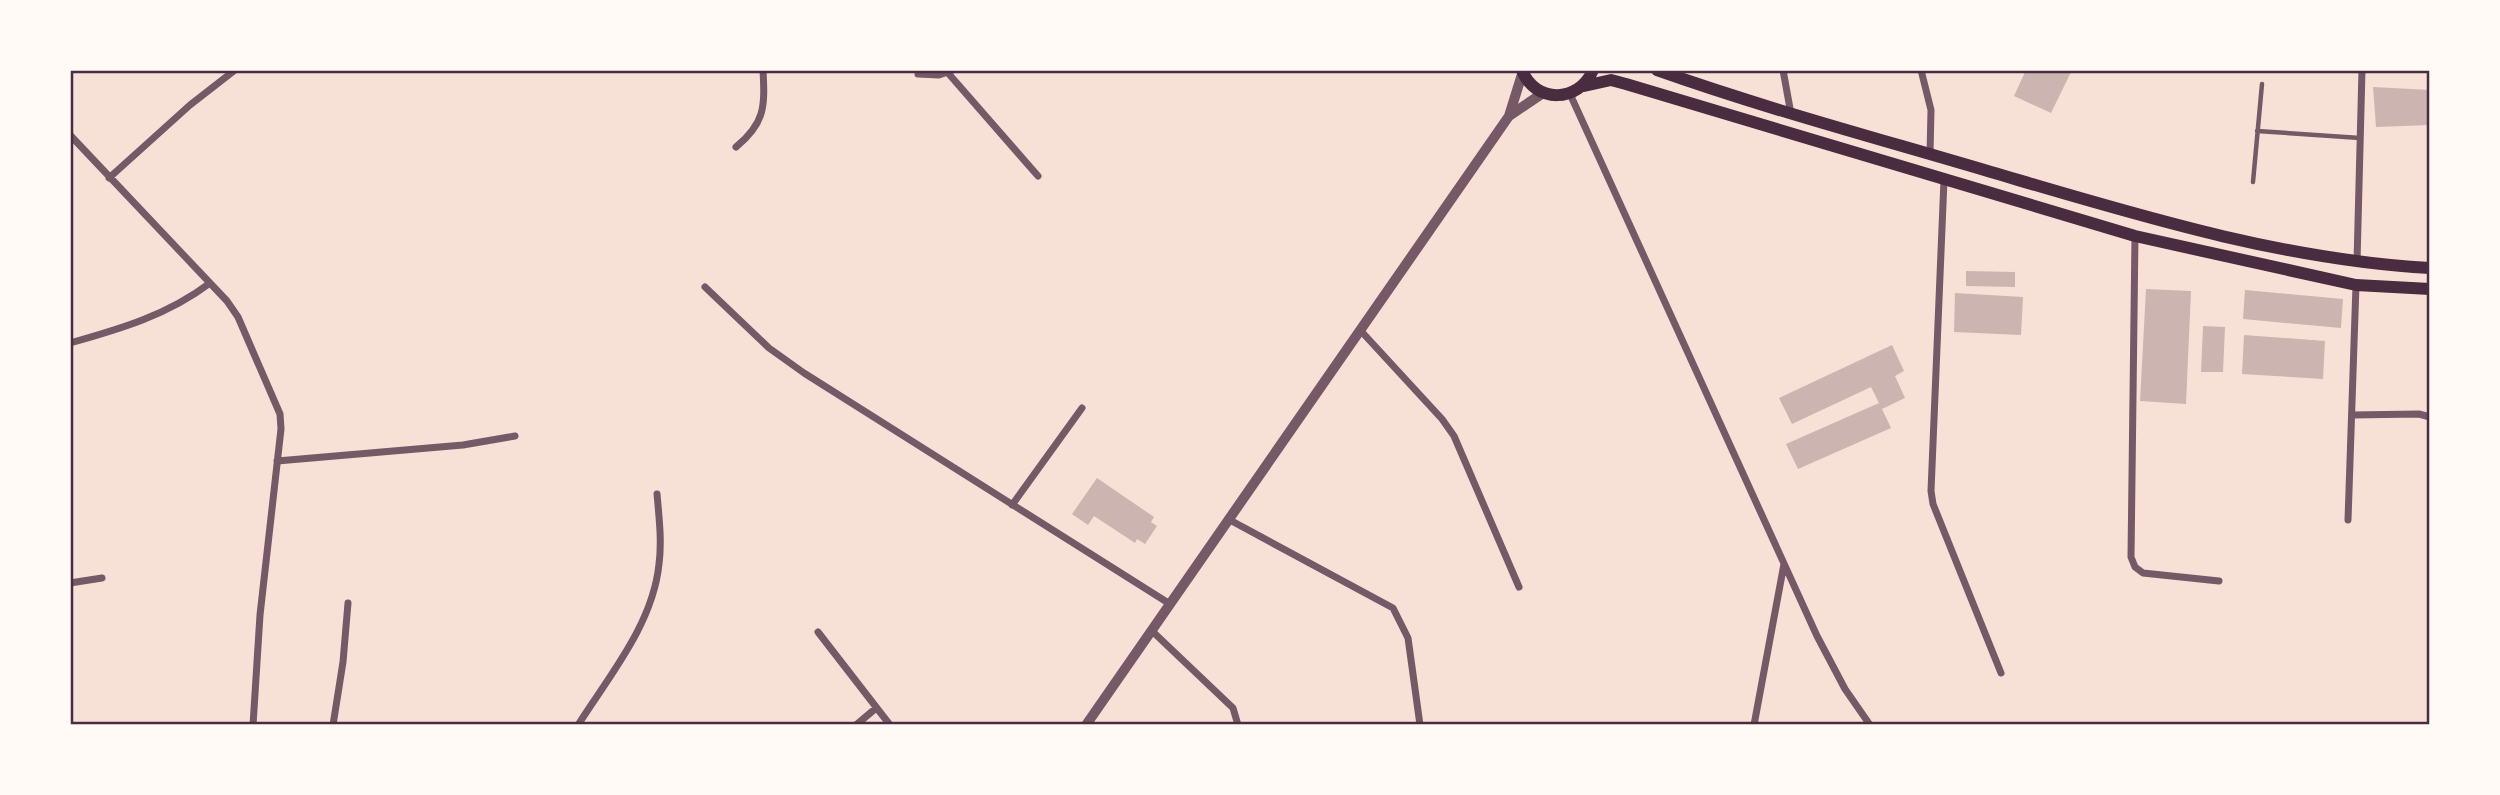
<svg xmlns="http://www.w3.org/2000/svg" width="2500" height="795" font-family="'Nunito Sans',sans-serif">
	<rect width="100%" height="100%" fill="#f7e1d7"/>
	<path fill="#ccb4b1" d="M2026,70h46l-21,43 -37,-17z
		M2373,87l57,3v35l-54,2z
		M1966,271l49,1v15l-49,-1z
		M2146,289l45,2 -5,113 -46,-3z
		M2245,290l98,9 -2,29 -98,-9z
		M1955,293l68,4 -2,38 -67,-3z
		M2203,326l22,1 -2,45h-22z
		M2244,335l81,6 -2,38 -81,-5z
		M1892,345l12,26 -9,5 10,22 -23,11 9,19 -93,41 -12,-25 93,-41 -8,-16 -79,37 -13,-26z
		M1097,478l57,39 -3,5 6,4 -12,18 -8,-5 -2,4 -41,-27 -6,9 -16,-11z"/>
	<g fill="none" stroke-linecap="round" stroke-linejoin="round">
		<path stroke="#755966" stroke-width="4.5" d="M2257,131l103,7
			M2253,182l9,-98"/>
		<path stroke="#755966" stroke-width="7" d="M1783,70l8,44
			M1921,70l10,40 -1,44
			M948,73l90,103
			M918,74l21,1 12,-4
			M1570,94l247,542 28,53 25,36
			M70,135l157,166 11,16 42,97 1,15 -21,186 -7,110
			M736,147c29,-24 29,-40 27,-77
			M109,178l81,-73 45,-35
			M1944,180l-13,311 2,13 68,169
			M2135,236l-4,321 4,10 8,6 76,8
			M2357,262l5,-192
			M705,287l64,61 35,25 366,231
			M1361,331l81,88 12,17 65,151
			M70,343c50,-14 98,-28 140,-60
			M2352,415l67,-1 11,3
			M277,461l186,-16 52,-9
			M1012,505l70,-97
			M1228,519l165,89 15,30 12,87
			M2348,520l8,-235
			M70,583l32,-5
			M1151,630l82,78 5,17
			M818,632l72,93
			M333,725l10,-63 5,-59
			M578,725c31,-49 75,-101 81,-161 3,-23 0,-47 -2,-70
			M856,725l19,-16
			M1754,725l30,-161"/>
		<path stroke="#755966" stroke-width="10" d="M1509,116l34,-23
			M1086,725l423,-609 14,-45"/>
		<path stroke="#4a2c40" stroke-width="12" d="M1522,70c13,34 57,33 71,0
			M1657,70c110,39 223,69 334,102 143,42 290,88 439,96
			M1584,86l27,-6 15,4 509,152 221,49 74,4"/>
	</g>
	<rect width="2500" height="795" fill="none" stroke="#fffaf5" stroke-width="144"/>
	<rect x="72" y="72" width="2356" height="651" fill="none" stroke="#4a2c40" stroke-width="2.5"/>
</svg>
